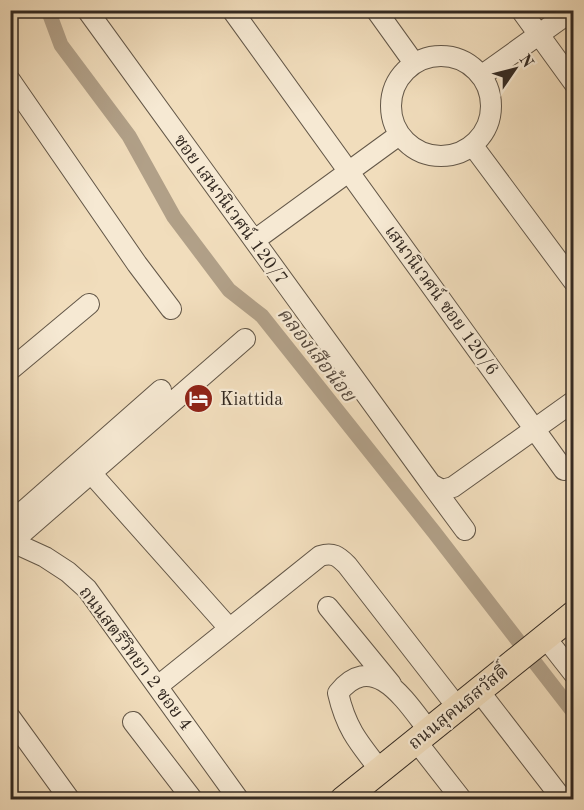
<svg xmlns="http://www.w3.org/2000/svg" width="584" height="810" font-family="'Old Standard TT','Noto Serif Thai',serif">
	<rect width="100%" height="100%" fill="#f1ddbc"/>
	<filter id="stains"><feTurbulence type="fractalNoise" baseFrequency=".00333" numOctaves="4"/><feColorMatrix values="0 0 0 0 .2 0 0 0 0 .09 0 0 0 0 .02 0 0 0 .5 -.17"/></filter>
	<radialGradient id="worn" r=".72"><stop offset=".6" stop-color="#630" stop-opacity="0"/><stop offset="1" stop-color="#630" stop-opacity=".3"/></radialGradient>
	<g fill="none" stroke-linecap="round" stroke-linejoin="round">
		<path stroke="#b1a088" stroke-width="15" d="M48,10l13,35 68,91 45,81 55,73 33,26 172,216 140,181"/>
		<defs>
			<path id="minor" d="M87,10l344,474 11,6 11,-3 121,-86
				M232,10l332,460
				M376,10l38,53
				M521,10l53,73
				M391 106a50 50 0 1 1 100 0a50 50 0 1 1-100 0Z
				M481,76l92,-66
				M10,80l127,184 34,45
				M473,146l101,136
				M255,240l144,-105
				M10,370l79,-66
				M91,473l138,155
				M431,484l34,46
				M10,523l151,-133
				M10,541l35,16 23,15 19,17 152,211
				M12,542l233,-203
				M328,607l63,77
				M545,637l29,37
				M158,686l162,-130c13,-4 18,0 27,9l111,143
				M479,691l84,109
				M10,717l60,83
				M133,722l60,78
				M416,741l46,59
				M380,770c-22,-28 -34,-42 -42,-77 36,-45 69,10 91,38"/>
			<path id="major" d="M343,800l231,-186"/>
		</defs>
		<use href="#minor" stroke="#635748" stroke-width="22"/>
		<use href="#major" stroke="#342a22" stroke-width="28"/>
		<use href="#minor" stroke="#f6e9d3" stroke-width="20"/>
		<use href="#major" stroke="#f1ddbc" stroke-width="26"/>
	</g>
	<defs>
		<symbol id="hotel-disc" viewBox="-11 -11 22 22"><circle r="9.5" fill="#8f2418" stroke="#f6e9d3"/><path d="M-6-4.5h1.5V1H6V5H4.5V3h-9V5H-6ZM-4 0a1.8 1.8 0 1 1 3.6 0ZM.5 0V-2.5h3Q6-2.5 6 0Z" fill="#fff"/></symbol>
	</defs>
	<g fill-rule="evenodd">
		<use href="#hotel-disc" x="182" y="382" width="33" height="33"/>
	</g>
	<g text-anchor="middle" stroke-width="4.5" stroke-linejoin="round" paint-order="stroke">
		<g font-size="18" fill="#342a22" stroke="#f6e9d3">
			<text transform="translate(231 209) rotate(54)" y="6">ซอย เสนานิเวศน์ 120/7</text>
			<text transform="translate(442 300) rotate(54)" y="6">เสนานิเวศน์ ซอย 120/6</text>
			<text transform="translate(136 658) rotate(53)" y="6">ถนนสตรีวิทยา 2 ซอย 4</text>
			<text transform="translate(458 707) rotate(-39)" y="6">ถนนสุคนธสวัสดิ์</text>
		</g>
		<g font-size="18" fill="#342a22" stroke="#f6e9d3" text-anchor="start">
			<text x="220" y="405">Kiattida</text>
		</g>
		<g font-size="20" font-style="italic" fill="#5a4d41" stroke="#f6e9d3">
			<text transform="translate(317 354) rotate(52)" y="7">คลองเสือน้อย</text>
		</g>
	</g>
	<rect width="584" height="810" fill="none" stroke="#f1ddbc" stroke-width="36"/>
	<rect x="12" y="12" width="560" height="786" fill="none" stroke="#342a22" stroke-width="3"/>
	<rect x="18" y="18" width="548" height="774" fill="none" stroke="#342a22" stroke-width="1.5"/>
	<g transform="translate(515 69) rotate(55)" stroke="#f6e9d3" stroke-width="4.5" paint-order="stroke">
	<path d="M0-4.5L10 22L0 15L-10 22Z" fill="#342a22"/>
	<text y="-9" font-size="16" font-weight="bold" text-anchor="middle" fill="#342a22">N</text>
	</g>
	<rect width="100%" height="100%" filter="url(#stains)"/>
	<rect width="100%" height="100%" fill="url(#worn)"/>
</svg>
